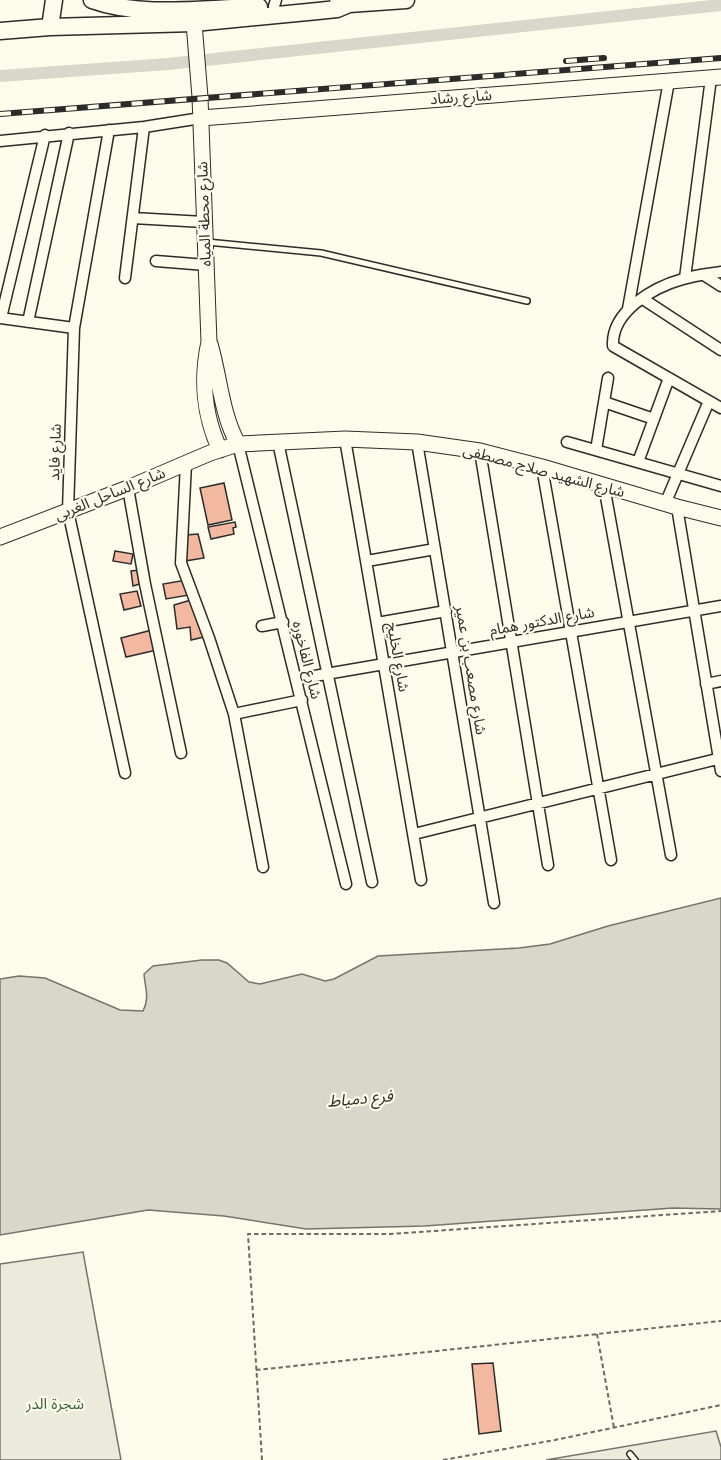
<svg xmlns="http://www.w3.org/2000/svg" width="721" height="1460" font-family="Arial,'Noto Sans Arabic',sans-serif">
	<rect width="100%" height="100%" fill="#fdfbea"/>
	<path fill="#ecebdb" stroke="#74746e" stroke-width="1.5" d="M83,1252l38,208h-121v-196z"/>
	<path fill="#eceadb" stroke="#74746e" stroke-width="1.5" d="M716,1431l5,16v13h-175z"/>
	<path fill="#d8d7c9" stroke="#74746e" stroke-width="1.5" d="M721,898v311l-48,-1 -248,18 -119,3 -82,-13 -76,-6 -148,25v-256l19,-3 26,2 75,32 23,1c7,-13 2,-23 1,-37l9,-8 49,-6h17l8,3 22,19 11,2 42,-10 23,7 9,-2 44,-23 141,-8 31,-4 58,-18z"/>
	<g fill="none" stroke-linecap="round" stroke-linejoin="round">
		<path stroke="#d8d7c9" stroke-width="12" d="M0,76l168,-12 553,-59"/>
	</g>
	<path fill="#f2b8a0" stroke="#2b2b2b" stroke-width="1.5" d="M224,483l8,37 -24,5 -8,-37z
		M235,522l1,5 -3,1 1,6 -23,5 -3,-12z
		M198,534l6,24 -19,3 1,-26z
		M115,551l18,3 -2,10 -18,-3z
		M140,570l3,13 -10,3 -2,-15z
		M186,580l3,15 -23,4 -3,-15z
		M137,591l4,15 -17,4 -4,-16z
		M191,600l13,37 -13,3 -1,-13 -13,2 -3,-24z
		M152,630l5,20 -31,7 -5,-19z
		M493,1363l8,68 -22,3 -7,-70z"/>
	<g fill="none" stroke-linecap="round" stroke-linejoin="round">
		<defs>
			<path id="lane" d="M207,242l114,11 206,48
				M630,1454l5,6"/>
			<path id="street" d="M274,6l2,-6
				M109,130l-35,198 -6,183 57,262
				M0,141l144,-14 57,-9
				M133,218l71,4
				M156,261l50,4
				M721,272c-12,2 -25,3 -38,7 -29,8 -72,32 -70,67l108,62
				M704,275l17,11
				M125,278l19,-151
				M685,278l26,-200
				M643,299l78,51
				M628,309l41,-228
				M0,318l74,10
				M1,318l44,-183
				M28,322l41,-189
				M604,402l50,17
				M345,439l76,441
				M278,442l94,440
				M417,442l77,461
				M567,442l154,44
				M238,444l108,440
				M596,450l12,-72
				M480,451l68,414
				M638,462l31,-84
				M186,464l-5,99 28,75 25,76 29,153
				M542,467l69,393
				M604,486l67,369
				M128,488l17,96 36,169
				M665,504l44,-103
				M677,507l44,264
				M367,561l68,-12
				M377,623l69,-12
				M262,626l21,-4
				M297,679l424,-73
				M706,684l15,-3
				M234,714l68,-14
				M414,834l307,-76"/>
			<path id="secondary" d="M194,23l6,74 9,245c-8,36 -5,74 11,108
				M201,118l520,-41
				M210,344c10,34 11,69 28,100
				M0,537l128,-49 82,-35 28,-9 107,-5 72,3 63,9 62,16 135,40 44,11"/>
			<path id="primary" d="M92,0c50,18 113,8 167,7
				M338,3l11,1 57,-4
				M50,27l4,-27
				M0,31l50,-4 144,-4 124,-12 19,-2 12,-5"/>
		</defs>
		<use href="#lane" stroke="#2b2b2b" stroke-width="8"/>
		<use href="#street" stroke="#2b2b2b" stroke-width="13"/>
		<use href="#secondary" stroke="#2b2b2b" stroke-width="17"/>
		<use href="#primary" stroke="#2b2b2b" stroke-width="19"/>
		<path stroke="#6a6964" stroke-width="2" stroke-dasharray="4.5 3" stroke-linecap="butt" d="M597,1334l17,94
			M256,1370l465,-49
			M262,1460l-14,-226h142l331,-23
			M443,1460l112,-20 166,-35"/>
		<use href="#lane" stroke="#fdfbea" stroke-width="5"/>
		<use href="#street" stroke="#fdfbea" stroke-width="10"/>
		<use href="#secondary" stroke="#fdfbea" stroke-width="15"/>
		<use href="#primary" stroke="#fdfbea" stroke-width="16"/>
		<defs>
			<path id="rail" d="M566,61l38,-3
				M0,114l721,-56"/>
		</defs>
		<use href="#rail" stroke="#2b2b2b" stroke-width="6"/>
		<use href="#rail" stroke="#fdfbea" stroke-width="4" stroke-dasharray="11" stroke-linecap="butt"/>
	</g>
	<g text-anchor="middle" stroke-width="4.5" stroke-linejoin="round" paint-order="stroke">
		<g font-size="15" fill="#2b2b2b" stroke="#fdfbea">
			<text transform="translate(461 97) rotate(-4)" y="5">شارع رشاد</text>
			<text transform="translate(204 214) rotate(-92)" y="5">شارع محطة المياه</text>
			<text transform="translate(55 452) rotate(-88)" y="5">شارع فايد</text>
			<text transform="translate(544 471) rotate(15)" y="5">شارع الشهيد صلاح مصطفى</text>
			<text transform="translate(110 494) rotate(-22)" y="5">شارع الساحل الغربى</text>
			<text transform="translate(542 621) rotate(-10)" y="5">شارع الدكتور همام</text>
			<text transform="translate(398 657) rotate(80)" y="5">شارع الخليج</text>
			<text transform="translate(307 660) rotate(76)" y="5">شارع الفاخوره</text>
			<text transform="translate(471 670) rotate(81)" y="5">شارع مصعب بن عمير</text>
		</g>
		<g font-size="15" fill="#34623c" stroke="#fdfbea">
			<text x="55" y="1409">شجرة الدر</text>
		</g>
		<g font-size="16" font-style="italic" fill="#2b2b2b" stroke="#fdfbea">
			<text transform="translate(360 1098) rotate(-5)" y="6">فرع دمياط</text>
		</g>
	</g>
</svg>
